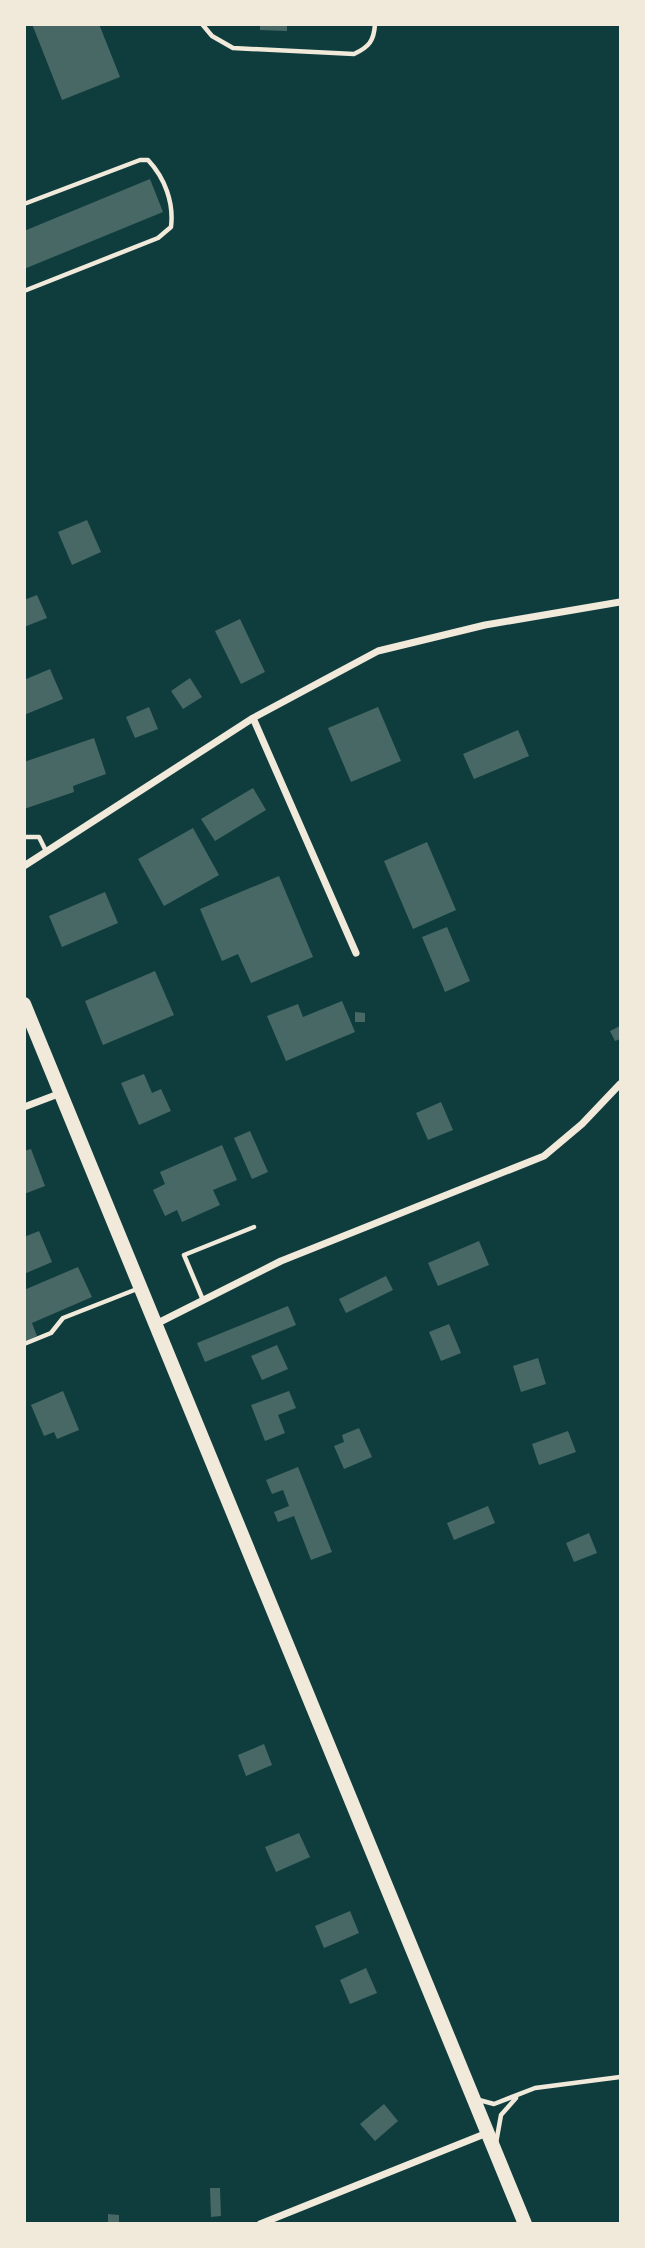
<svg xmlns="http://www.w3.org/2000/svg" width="645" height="2248" font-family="Merriweather,serif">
	<rect width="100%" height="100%" fill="#0f3d3e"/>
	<path fill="#486865" d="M32,24h67l21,53 -58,23z
		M260,24h27v7l-27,-1z
		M150,179l13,33 -139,57v-38z
		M87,520l14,32 -29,13 -14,-33z
		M37,595l10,23 -23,9v-27z
		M240,619l25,53 -24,12 -26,-53z
		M50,669l13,30 -39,16v-35z
		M190,678l12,19 -19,12 -12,-18z
		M149,707l9,22 -23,9 -9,-21z
		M378,707l23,54 -50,21 -23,-54z
		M518,730l11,26 -55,23 -11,-25z
		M94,738l12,36 -33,12 1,6 -50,17v-47z
		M253,788l13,22 -51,31 -14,-22z
		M193,828l26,47 -55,31 -26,-47z
		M427,842l29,68 -43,19 -29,-68z
		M279,876l34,81 -62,26 -13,-29 -16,7 -22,-52z
		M105,892l13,31 -56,24 -13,-31z
		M447,927l23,54 -25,11 -23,-55z
		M155,971l19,44 -71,30 -18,-44z
		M342,1001l13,31 -69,29 -19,-45 31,-12 5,13z
		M355,1012l10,1v9h-10z
		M620,1026v13l-5,2 -5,-10z
		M144,1074l8,19 9,-4 10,22 -32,14 -18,-42z
		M441,1102l12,28 -25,10 -12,-27z
		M250,1131l18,41 -16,7 -18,-41z
		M222,1145l15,35 -24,10 7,15 -38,17 -5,-12 -12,6 -12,-26 12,-6 -5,-12z
		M31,1149l14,37 -21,8v-43z
		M39,1231l13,31 -28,12v-37z
		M479,1241l10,24 -51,21 -10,-23z
		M78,1267l14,30 -60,26 5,13 -13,6v-52z
		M386,1276l7,14 -47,23 -7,-14z
		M288,1306l8,19 -91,37 -8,-19z
		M449,1324l12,29 -20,8 -12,-29z
		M277,1345l11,24 -26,11 -11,-24z
		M538,1358l8,26 -25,8 -8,-26z
		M63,1391l16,39 -22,9 -3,-7 -10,4 -13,-31z
		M289,1391l7,17 -18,7 7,18 -20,8 -14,-36z
		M359,1428l13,29 -28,12 -10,-23 10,-4 -2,-7z
		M568,1431l8,21 -37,13 -7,-21z
		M298,1467l34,85 -21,8 -17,-44 -16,6 -4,-10 15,-6 -6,-16 -11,4 -6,-14z
		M488,1506l7,17 -41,17 -7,-17z
		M589,1533l8,20 -23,9 -8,-19z
		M264,1744l8,21 -26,11 -8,-21z
		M299,1833l11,24 -34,15 -11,-25z
		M350,1911l9,22 -35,15 -9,-22z
		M366,1968l11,25 -27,11 -10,-24z
		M384,2104l14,17 -23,20 -15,-17z
		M210,2188h10l1,28 -10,1z
		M108,2214l11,1v9h-11z"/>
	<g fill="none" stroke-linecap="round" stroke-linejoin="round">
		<path stroke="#f1e9da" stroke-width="4.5" d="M202,24l10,12 21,12 121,6c15,-7 20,-13 21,-30
			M24,204l116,-44h8c17,18 26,43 23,67l-13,11 -134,53
			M24,837h15l7,14
			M203,1300l-19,-45 70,-28
			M24,1344l27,-11 12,-15 74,-29
			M479,2100l15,4 41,-16 85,-11
			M496,2143l5,-28 15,-17"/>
		<path stroke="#f1e9da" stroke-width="7" d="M253,718l103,235
			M24,866l229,-148 125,-67 107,-26 135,-23
			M24,1107l37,-14
			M156,1324l125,-63 263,-105 38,-32 38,-40
			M260,2224l227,-91"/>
		<path stroke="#f1e9da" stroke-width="14" d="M24,1004l501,1220"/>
	</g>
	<rect width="645" height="2248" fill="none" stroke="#f1e9da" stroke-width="52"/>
</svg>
